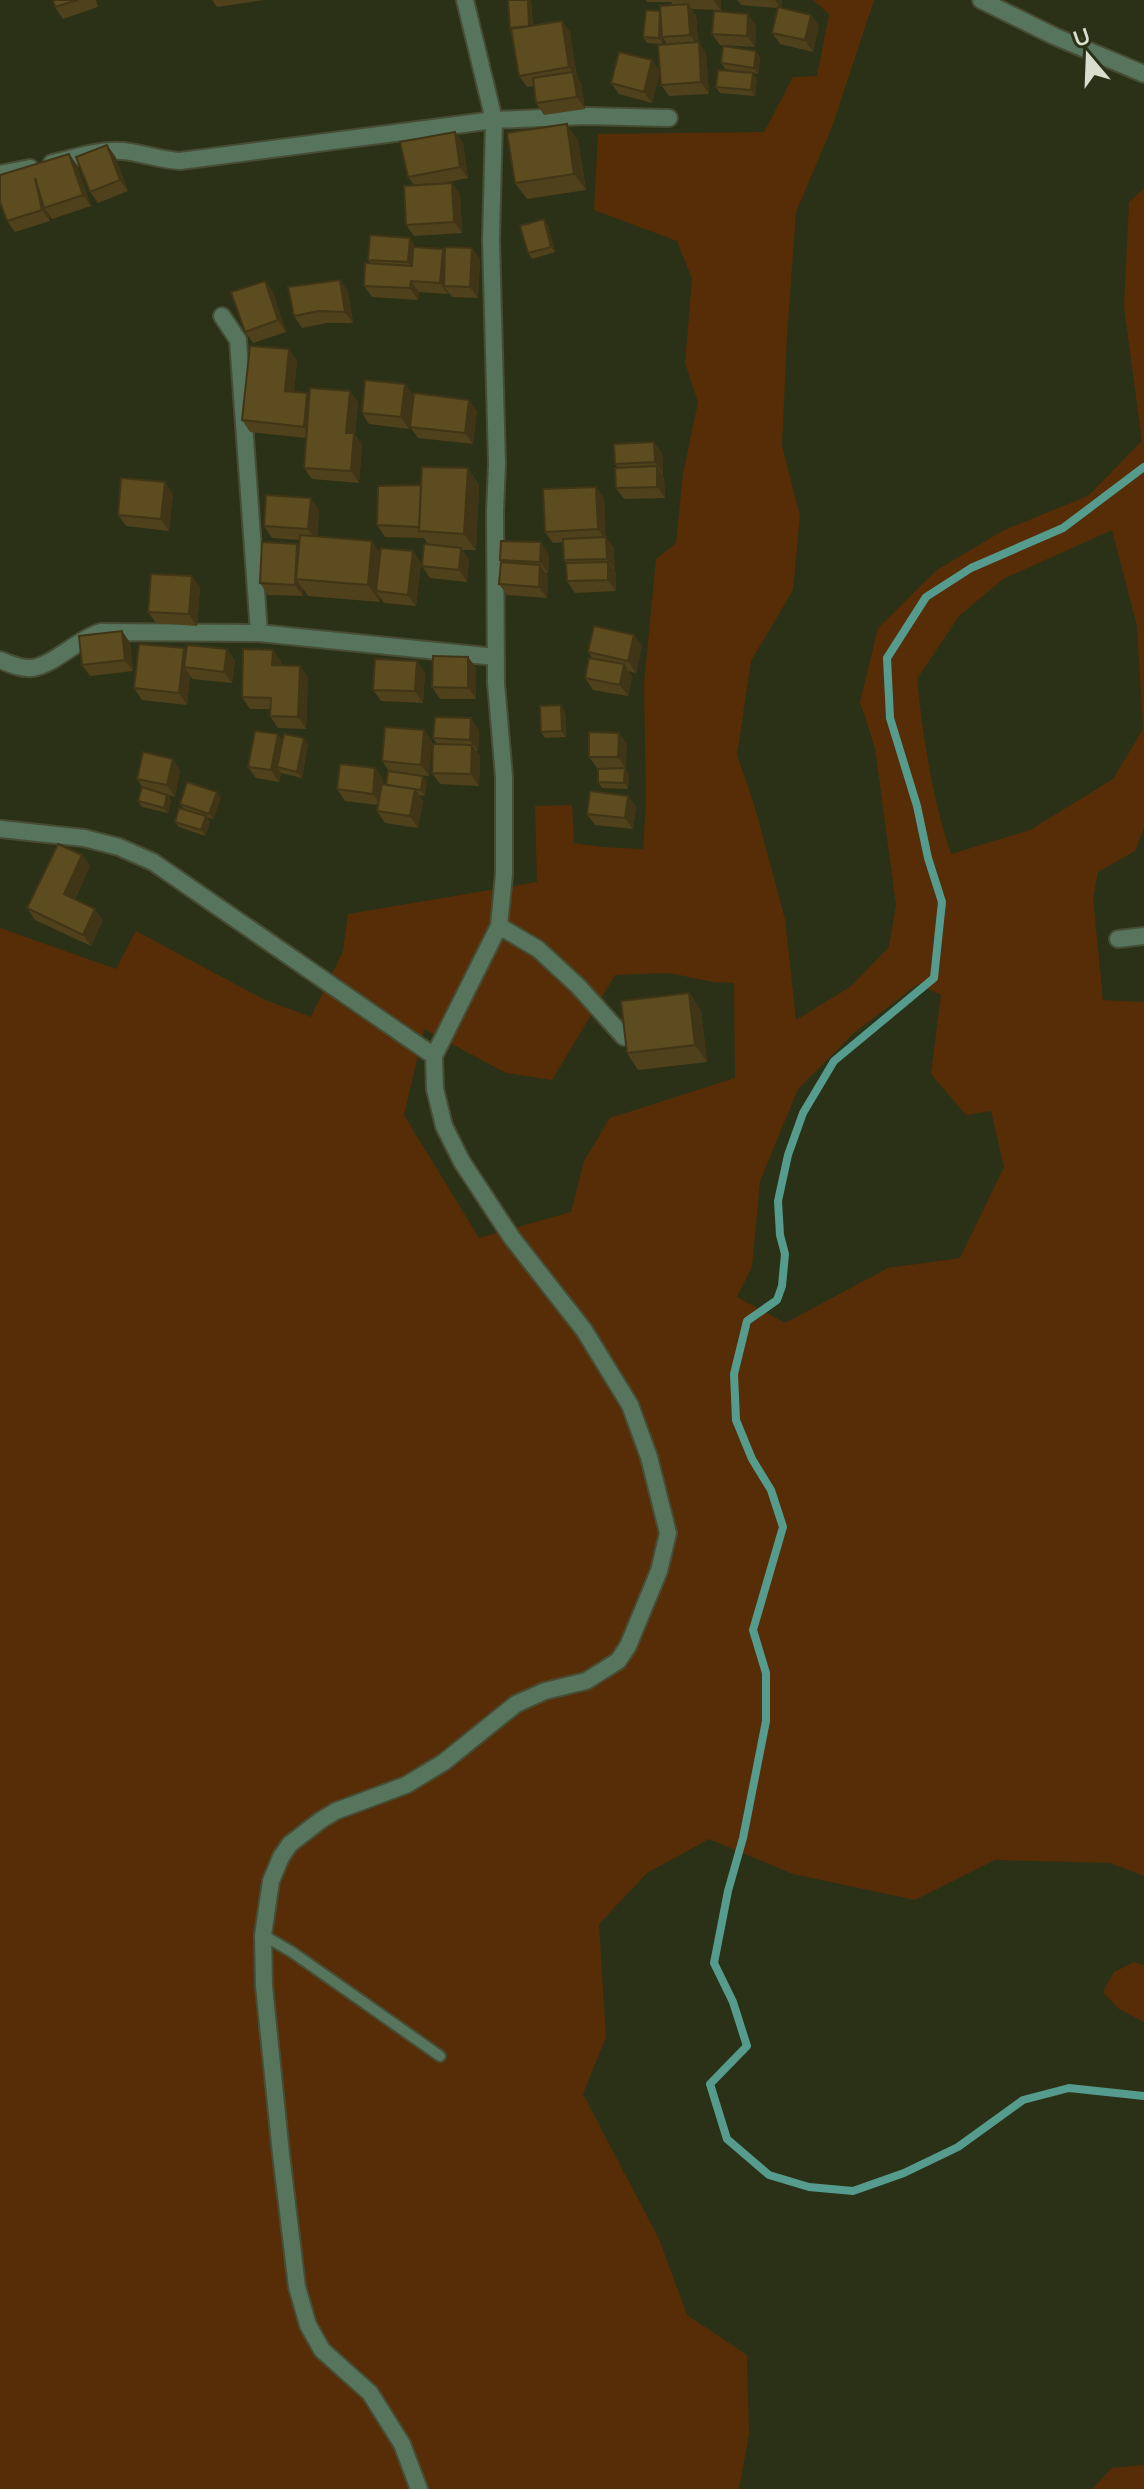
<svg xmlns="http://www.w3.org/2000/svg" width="1144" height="2489" font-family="Mulish,sans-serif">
	<rect width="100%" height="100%" fill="#2b3117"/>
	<path fill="#562d06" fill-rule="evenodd" d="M813,0h61l-42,127 -36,85 -9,124 -5,110 18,70 -7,74 -42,71 -14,94 17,49 31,115 11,101 54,-33 39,-40 7,-42 -21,-157 -15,-46 18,-74 59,-58 67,-40 84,-34 54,-55 -18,-134 5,-105 15,-14v640l-9,23 -37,21 -5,26 10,102 41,2v874l-34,-13 -115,-3 -80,40 -122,-26 -84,-35 -62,34 -48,51 7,113 -23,57 76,145 28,76 60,40 2,79 -10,55h-739v-1561l116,41 20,-38 127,68 48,18 32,-66 5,-37 189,-32 -2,-76 37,-1 2,38 28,4 41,2 3,-47 -2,-119 12,-124 20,-16 7,-69 15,-72 -13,-39 7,-84 -15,-38 -83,-31 4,-76 166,-2 29,-55 24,-1 12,-62zM1112,530l25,96 6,103 -30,50 -83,51 -79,24c-19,-58 -28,-115 -34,-175l42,-63 44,-37zM669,973l44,9 21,1 1,95 -125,40 -26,43 -13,51 -92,26 -75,-123 20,-86 82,44 46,7 63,-105zM918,984l23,11 -10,79 35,41 25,-4 13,56 -44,91 -72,10 -103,55 -48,-26 15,-30 8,-86 38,-92 56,-56z
		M1134,1962l10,3v57l-25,-13 -16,-17 11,-20z
		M1144,2465v24h-52l20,-21z"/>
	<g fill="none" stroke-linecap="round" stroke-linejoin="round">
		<path stroke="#569c8e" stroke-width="8" d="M1144,467l-81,61 -92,40 -45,29 -39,61 3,60 27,88 11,52 14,44 -8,76 -100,83 -31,52 -15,42 -10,46 2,34 5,19 -3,32 -5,14 -30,21 -13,53 2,46 16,39 19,31 12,37 -30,103 13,43v48l-23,117 -15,53 -14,72 19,39 14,44 -37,38 17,55 42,36 40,12 44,4 51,-18 54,-26 65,-47 46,-12 75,8"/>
		<defs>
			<path id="service" d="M263,1935l29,17 148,104"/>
			<path id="minor" d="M981,0l73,36 90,38
				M52,163c23,-5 47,-14 71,-12 20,2 37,9 57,10l314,-41 92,-4 83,2
				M0,174l30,-6
				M222,316l16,24 21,293
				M0,660c10,4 21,9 32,8 22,-3 45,-29 69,-36l158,1 237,24
				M1,829l83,9 35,9 34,15 281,194
				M499,926l39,23 40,37 46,51
				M1118,939l26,-3
				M419,2489l-17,-45 -32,-51 -48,-43 -14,-25 -11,-38 -16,-133 -17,-168 -1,-51 8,-54 10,-24 9,-13 31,-24 15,-9 70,-26 38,-23 72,-58 29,-13 41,-10 32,-20 10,-15 31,-75 9,-38 -19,-76 -19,-52 -46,-75 -72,-92 -50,-76 -18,-36 -9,-37 -1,-33 65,-130 5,-52v-97l-8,-94 -1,-172 2,-47 -6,-224 3,-120 -29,-120"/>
		</defs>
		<use href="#service" stroke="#474d34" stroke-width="14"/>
		<use href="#minor" stroke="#474d34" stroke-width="20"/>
		<use href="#service" stroke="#57745d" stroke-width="10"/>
		<use href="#minor" stroke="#57745d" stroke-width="16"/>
	</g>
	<path fill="#4f411b" d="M53,0h43l2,7 -35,12 -8,-12z
		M212,0h52l-47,7z
		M508,0h23l2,25 29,-4 8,11 7,46 4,5 4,26 -41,6 -8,-12 -2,-17 -7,1 -8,-11z
		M646,0h75v10l-30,-1 5,6 2,27 8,11 3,41 -40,2 -8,-11 6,-41 -4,-6v6l-16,-1 -4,-6 17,-26 13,-6 -2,-3h-24z
		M737,0h45l-1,8 30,7 8,11 -6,26 -33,-8 -8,-11 5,-25 -36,-3z
		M756,25l-1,22 -35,-2 -8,-11z
		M760,57l-2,17 -33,-5 -4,-6z
		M652,60l8,12 -8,31 -33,-9 -8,-11z
		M757,79l-2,17 -35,-3 -4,-6z
		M455,132l8,11 5,35 -30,6 22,10 2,39 -48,3 -8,-11 8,-40 -6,-8z
		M578,140l8,50 -59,9 -12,-16z
		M69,154l8,11 14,41 -39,13 -4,-6 2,8 -35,11 -8,-11z
		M115,156l13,35 -30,12 -8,-11z
		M548,225l7,27 -23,7 -4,-6z
		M416,247l27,2 2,3 27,-4 8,11 -2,39 -26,-1 -4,-5v2l-29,-2 -1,8 -46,-3 -8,-11 7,-22 -3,-4z
		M340,280l8,12 5,31h-26l-25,5 -8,-12z
		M265,281l8,11 13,40 -33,11 -8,-11z
		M289,349l8,12 -3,31 15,4 49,6 -3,33 7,10 -3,38 -47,-4 -8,-11 2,-30 -56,-6 -8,-12z
		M405,384l8,11 -4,34 -40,-5 -7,-11z
		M477,411l-4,33 -55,-6 -8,-11z
		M662,453l1,21h-1l2,4 1,20 -41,1 -8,-11 2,-20 -3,-4z
		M468,468l11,17 -3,65h-14l7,10 -2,22 -37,-4 -8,-12 6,-21 -4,-7 -39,-1 -8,-12 44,-40z
		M165,482l8,12 -4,37 -43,-5 -8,-11z
		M604,498l1,39 9,11v22l2,3v18l-41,2 -8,-12 -3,-39 -11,1 -8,-11z
		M319,510l-2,26 64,17 32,-2 8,12 -5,43 -32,-3 -4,-6v5l-72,-6 -5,-7v7l-35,-1 -8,-12 37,-39 2,3v-7l-27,-2 -8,-12z
		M549,554l-1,19h-2l2,3 -1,22 -40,-3 -8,-11 3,-22 -2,-2z
		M192,576l8,12 -3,38 -41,-3 -8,-11z
		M122,631l8,12 3,28 -43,5 -8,-11z
		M634,635l8,11 -6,27 -8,-2 4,5 -4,20 -35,-6 -8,-12 8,-19 -5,-7z
		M227,649l8,12 -3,22 -40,-4 -2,-4 -3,30 -45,-5 -8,-12 52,-36z
		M468,657l8,11v31h-36l-8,-12z
		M281,661l-1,4 28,12 -2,52 -28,-1 -8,-12 1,-7h-21l-8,-12z
		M425,672l-2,31 -42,-2 -8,-11z
		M565,711l1,26 -21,1 -4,-6z
		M479,730l-1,21h-2l4,5 -1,30 -39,-2 -8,-11 5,-29 -4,-6z
		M619,733l8,11 -2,25 4,5 -1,15 -26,-1 -4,-6 9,-14h-10l-8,-11z
		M278,734l4,7 26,3 -6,34 -21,-5 -2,9 -23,-4 -8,-11z
		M432,741l-3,35 -10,-1 8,6 -2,15 -6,-1 4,6 -5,27 -33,-5 -8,-12 1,-6 -33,-4 -8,-12 38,-21 8,12v5h3l3,-14 -7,-10z
		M180,770l-5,27 -7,-2 3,6 -3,12 -26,-6 -4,-6 5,-13 -6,-9z
		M217,792l4,6 -8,21 -7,-2 4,5 -5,14 -26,-9 -4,-5 9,-13 -4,-5z
		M628,796l8,11 -3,22 -38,-4 -8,-11z
		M82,855l8,11 -15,33 28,21 -12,26 -56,-26 -8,-12z
		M689,993l12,17 6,52 -69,8 -11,-17z"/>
	<path fill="#403516" d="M528,0h3l2,33 -4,-6z
		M713,0h8v10z
		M775,0h7l-1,9z
		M688,4l8,11 2,31 -8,-11z
		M661,11l4,6 -2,27 -4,-6z
		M748,14l8,11 -1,22 -8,-11z
		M811,15l8,11 -6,26 -8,-12z
		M562,21l8,11 7,46 -8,-11z
		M699,42l7,11 3,41 -8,-12z
		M756,51l4,6 -2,17 -4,-6z
		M652,60l8,12 -8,31 -8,-11z
		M573,72l8,11 4,26 -8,-12z
		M753,73l4,6 -2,17 -4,-6z
		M567,124l11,16 8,50 -12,-16z
		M455,132l8,11 5,35 -8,-11z
		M107,145l8,11 13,35 -8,-11z
		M69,154l8,11 14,41 -8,-11z
		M35,178l9,30 4,5 2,8 -8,-11z
		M452,183l8,11 2,39 -8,-11z
		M544,219l4,6 7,27 -4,-5z
		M410,238l7,11 -1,25 -8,-12z
		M472,248l8,11 -2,39 -8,-11z
		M443,249l8,11 -7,26 4,6v2l-8,-11z
		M340,280l8,12 5,31 -8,-11z
		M265,281l8,11 13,40 -8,-12z
		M411,281l8,11 -1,8 -8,-12z
		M289,349l8,12 -4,41 -8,-11z
		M405,384l8,11 -4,34 -8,-12z
		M350,391l8,11 -3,33 7,10 -3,38 -8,-12 -5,-38z
		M307,393l8,12 -3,33 -8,-11z
		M469,400l8,11 -4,33 -8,-11z
		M654,442l8,11 1,21 -8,-12z
		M657,466l7,12 1,20 -8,-11z
		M468,468l11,17 -3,65 -12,-16z
		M165,482l8,12 -4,37 -8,-12z
		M596,487l8,11 2,42 -8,-11z
		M311,498l8,12 -3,31 -8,-12z
		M606,537l8,11 1,22 -8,-11z
		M372,541l11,16 -7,34 4,6v5l-12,-17z
		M541,542l8,12 -1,19 -8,-11z
		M297,544l8,11 -9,24 7,10v7l-8,-11z
		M461,548l8,12 -2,22 -8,-12z
		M413,551l8,12 -5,43 -8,-11z
		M608,562l8,11v18l-8,-11z
		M540,565l8,11 -1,22 -8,-11z
		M192,576l8,12 -3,38 -8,-12z
		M122,631l8,12 3,28 -8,-11z
		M634,635l8,11 -6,27 -8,-12z
		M184,648l8,12 -8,7 6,8 -3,30 -8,-12z
		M227,649l8,12 -3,22 -8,-11z
		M273,650l8,11 -1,15 -8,-11z
		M468,657l8,11v31l-8,-11z
		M417,661l8,11 -2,31 -8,-12z
		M624,664l8,12 -4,20 -8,-11z
		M300,666l8,11 -2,52 -8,-12z
		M561,705l4,6 1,26 -4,-6z
		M471,718l8,12 -1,21 -8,-11z
		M424,730l8,11 -3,35 -8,-11z
		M619,733l8,11 -1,25 -8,-12z
		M278,734l8,12 -9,21 4,6 -2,9 -8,-12z
		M304,738l4,6 -6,34 -5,-6z
		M472,745l8,11 -1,30 -8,-12z
		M173,759l7,11 -5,27 -8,-12z
		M375,768l8,12 -2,25 -8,-11z
		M625,768l4,6 -1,15 -4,-6z
		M423,776l4,5 -2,15 -4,-6z
		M415,789l8,12 -5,27 -8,-12z
		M217,792l4,6 -8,21 -4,-5z
		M167,795l4,6 -3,12 -4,-5z
		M628,796l8,11 -3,22 -8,-11z
		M206,816l4,6 -5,14 -4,-6z
		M82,855l8,11 -18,39 -8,-11z
		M95,909l8,11 -12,26 -8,-11z
		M689,993l12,17 6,52 -12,-17z"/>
	<path fill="#5c4c1f" stroke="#403516" stroke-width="2" d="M53,0h25l-23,7z
		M508,0h20l1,26 -19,2z
		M688,4l2,31 -28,2 -2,-31z
		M778,7l33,8 -6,25 -33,-7z
		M646,10l14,1 -1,27 -16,-1z
		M714,11l34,3 -1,22 -35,-2z
		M562,21l7,46 -50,9 -8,-47z
		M699,42l2,40 -40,3 -3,-40z
		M723,46l33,5 -2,17 -33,-5z
		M619,52l33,8 -8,32 -33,-9z
		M718,70l35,3 -2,17 -35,-3z
		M573,72l4,25 -41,6 -3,-25z
		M567,124l7,50 -59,9 -8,-50z
		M455,132l5,35 -52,10 -8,-35z
		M107,145l13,35 -30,12 -14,-35z
		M69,154l14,41 -39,13 -9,-30 7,32 -35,11 -7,-19v-27z
		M452,183l2,39 -48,3 -2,-39z
		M544,219l7,28 -23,6 -8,-27z
		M370,235l40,3 -2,24 -40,-2z
		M413,247l30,2 -3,34 -29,-2 -1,7 -46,-2 1,-23 47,3z
		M445,247l27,1 -2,39 -26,-1z
		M340,280l5,32 -26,-1 -25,5 -6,-29z
		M265,281l13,39 -33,12 -14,-40z
		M250,346l39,3 -4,42 22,2 -3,34 -62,-7z
		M365,380l40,4 -4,33 -39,-4z
		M310,388l40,3 -4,42h8l-3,38 -47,-3z
		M414,393l55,7 -4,33 -55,-6z
		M654,442l1,20 -40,2 -1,-20z
		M657,466v21l-41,1 -1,-20z
		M422,467l46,1 -4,66 -45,-3z
		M121,478l44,4 -4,37 -43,-4z
		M421,485l-2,42 -42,-2 1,-39z
		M596,487l2,42 -53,3 -2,-43z
		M266,495l45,3 -3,31 -44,-3z
		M300,535l72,6 -4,44 -72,-6z
		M606,537l1,22 -43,1 -1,-21z
		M501,541l40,1 -1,20 -40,-2z
		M262,542l35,2 -2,41 -35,-2z
		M424,544l37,4 -2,22 -37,-4z
		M381,548l32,3 -5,44 -32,-4z
		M501,562l39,3 -1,22 -40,-3z
		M608,562v18l-41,1 -1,-18z
		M151,574l41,2 -3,38 -41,-2z
		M594,626l40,9 -6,26 -40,-9z
		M122,631l3,29 -43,5 -3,-29z
		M139,644l45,4 -5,45 -45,-5z
		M187,645l40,4 -3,23 -40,-5z
		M243,649l30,1 -1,15 28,1 -2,51 -28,-1 1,-18 -29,-1z
		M433,656l35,1v31l-36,-1z
		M589,658l35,6 -4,21 -35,-7z
		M375,659l42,2 -2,30 -42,-1z
		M561,705l1,26 -21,1 -1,-26z
		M435,717l36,1 -1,22 -37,-2z
		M385,727l39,3 -3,35 -39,-4z
		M255,731l23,3 -7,36 -23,-3z
		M589,732l30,1 -1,24h-29z
		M284,734l20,4 -7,34 -20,-5z
		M433,744l39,1 -1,29 -39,-1z
		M143,752l30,7 -6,26 -30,-6z
		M340,764l35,4 -2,26 -36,-5z
		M625,768l-1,15 -26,-1v-13z
		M388,771l35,5 -2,14 -35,-5z
		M187,782l30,10 -8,22 -29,-10z
		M382,784l33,5 -5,27 -33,-5z
		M142,787l25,8 -3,13 -26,-7z
		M590,791l38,5 -3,22 -38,-4z
		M179,808l27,8 -5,14 -26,-8z
		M58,844l24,11 -18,39 31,15 -12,26 -56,-27z
		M689,993l6,52 -68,8 -6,-52z"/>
	<g transform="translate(1088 56) rotate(341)" stroke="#2b3117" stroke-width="6" paint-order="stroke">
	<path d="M0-6L14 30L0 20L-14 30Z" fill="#dadecf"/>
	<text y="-12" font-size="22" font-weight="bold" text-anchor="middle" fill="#dadecf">U</text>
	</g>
</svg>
